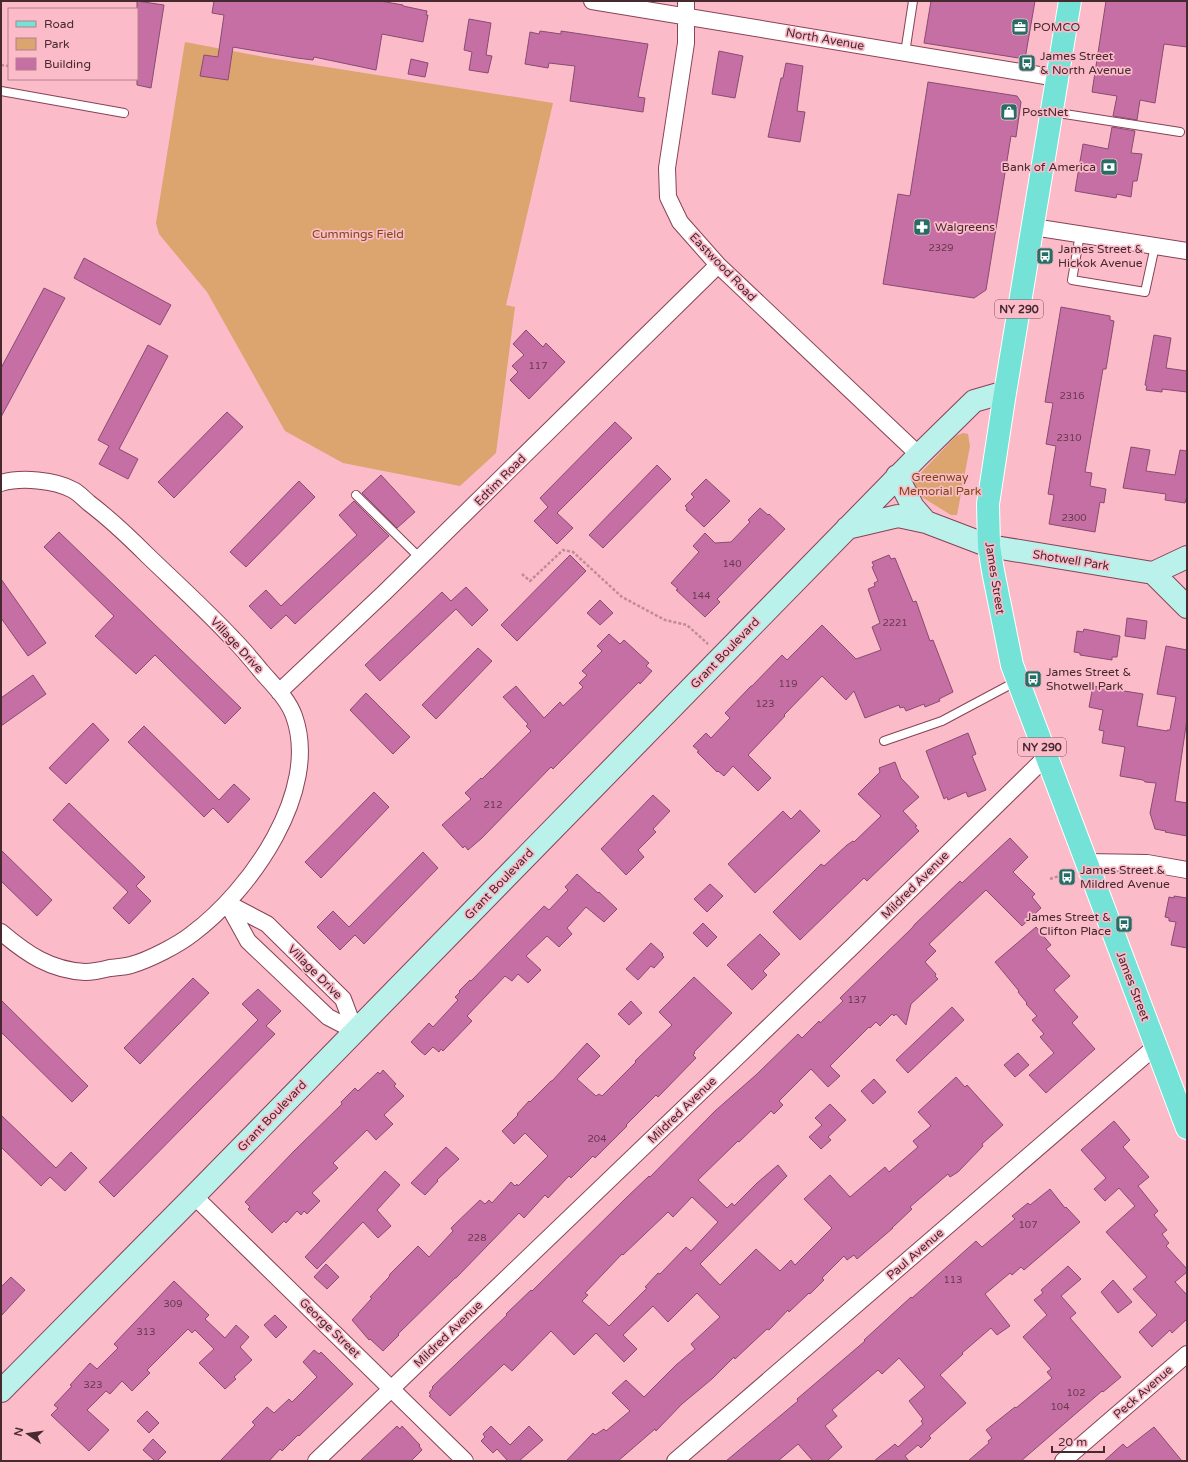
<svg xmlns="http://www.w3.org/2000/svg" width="1188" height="1462" font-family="'Varela Round',sans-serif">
	<rect width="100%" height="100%" fill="#fbbbc9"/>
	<path fill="#dca46e" d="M185,42l79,15 289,46 -47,202 9,2 -19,146 -36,33 -117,-23 -58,-32 -78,-139 -48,-58 -3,-11z
		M963,433l5,1 2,12 -13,69h-6l-34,-21 -5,-12 44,-46z"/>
	<path fill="#c66fa4" stroke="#884c71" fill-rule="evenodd" d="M137,1l27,4 -13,83 -14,-3z
		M214,1h166l23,4v1l24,5 -1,4h2l-5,27 -41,-8 -6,36 -62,-13 -1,3 -16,-2 -64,-11 -5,33 -28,-4 4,-21 14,2 6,-42 -12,-2z
		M931,1h104l-10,58 -101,-16z
		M1106,1h81v46l-23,-3 -9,59 -15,-3 -3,20 -24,-4 4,-20 -25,-4z
		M469,19l22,4 -5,32 6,1 -4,17 -19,-3 3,-18 -8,-2z
		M540,31l21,3v-3l87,13 -10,53 7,1 -2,14 -73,-11 5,-35 -26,-3 -1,5 -23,-4 5,-32 9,2z
		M719,51l24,5 -8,42 -23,-4z
		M411,59l17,4 -3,14 -17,-3z
		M786,63l17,3 -6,45 8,1 -5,30 -32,-5 13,-59h2z
		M928,82l89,14 4,6 -5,35 -5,-1 -25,154 -12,8 -91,-14 15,-90 12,2z
		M1112,127l23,4 -4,22 11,1 -5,27h-4l-2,16 -14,-3 -1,4 -41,-7 8,-47 25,5z
		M84,258l87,47 -11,20 -86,-47z
		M44,288l21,10 -64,119v-49z
		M1061,307l49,9v4l4,1 -8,48h-3l-18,103 7,1 -2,13 16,3 -2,14 -4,-1 -5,30 -46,-8 5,-29 -6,-1 8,-48 -10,-2 7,-41 -8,-1z
		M526,330l17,17 3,-4 19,19 -36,37 -19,-19 8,-8 -6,-6 12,-11 -11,-11z
		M1154,335l17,3 -5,30 21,3v21l-25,-3v3l-16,-2 1,-4 -2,-1z
		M148,345l20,11 -49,93 19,10 -10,20 -29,-15 10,-18 -11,-6z
		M227,412l16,15 -69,71 -16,-16z
		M615,422l17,16 -75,75 16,15 -16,16 -23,-23 14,-14 -8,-9z
		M1131,447l19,3 -4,21 29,4 5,-25 7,1v45l-2,7 -20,-3 1,-6 -43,-6z
		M657,465l14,14 -68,69 -14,-13z
		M381,475l34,37 -18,16 -35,-35z
		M706,479l24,22 -26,26 -18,-17 1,-2 -2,-2 9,-9 -3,-3z
		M299,481l16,16 -69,70 -16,-15z
		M354,501l35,35 -94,88 -9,-9 -15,14 -22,-23 17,-16 15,16 76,-71 -18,-20z
		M760,508l8,7 1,-1 16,15 -68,70 3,3 -15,15 -29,-27 2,-1 -7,-6 28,-31 -6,-6 12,-13 10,10 16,-1 19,-20 -2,-2z
		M59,532l182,176 -16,16 -70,-69 -19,19 -41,-38 19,-20 -70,-69z
		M570,555l16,16 -69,70 -16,-16z
		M889,555l2,4 4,-1 18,44 3,-1 14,40 3,-1 20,52 -14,7 1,2 -15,6 -1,-3 -18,7 -2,-4 -4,1 -1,-3 -34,13 -11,-27 -8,9 -24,-24 -38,39 1,1 -37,39 23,23 -13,13 -25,-25 -9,10 -6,-5 -1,1 -20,-20 2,-1 -6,-5 13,-13 5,5 19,-20 -5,-5 26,-27h1l30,-31 5,5 35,-35 34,34 25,-9 -9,-23 8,-4 -12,-34 7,-3 -1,-3 4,-2 -6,-14 2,-1 -2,-4z
		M1,579l45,64 -18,13 -27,-38z
		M466,587l22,23 -16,16 -16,-17 -76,72 -15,-16 77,-73 9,9z
		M600,600l13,13 -13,12 -13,-12z
		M1127,618l20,3 -2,18 -20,-3z
		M1084,629l36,7 -3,21h-5v3l-32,-5v-2l-6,-1 3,-21 6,1z
		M609,634l11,10 4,-4 25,23 -3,3 6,5 -12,13 -1,-2 -86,87 -2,-2 -69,71 -14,12 -3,-4 -2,2 -21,-23 29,-26 -6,-6 16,-15 1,1 49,-48 -5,-5 2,-2 -25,-27 13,-11 28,32 16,-16 3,4 20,-19 -4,-4 8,-8 -5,-4 20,-20 -5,-5z
		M1166,646l21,4v69l-12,82 12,2v33l-22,-4 1,-1 -11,-2 -5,-16 6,-30 -11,-1 -2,-2 -23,-4 5,-29 -23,-4 2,-12 -5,-1 4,-20 -14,-3 4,-21 50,8 -6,32 30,5v-1h3l6,-33 -19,-3z
		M478,648l14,13 -56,58 -14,-14z
		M33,675l13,19 -45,32v-28z
		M366,693l44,44 -17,17 -43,-44z
		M93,723l16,17 -43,44 -17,-16z
		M144,726l75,74 15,-16 16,15 -22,24 -15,-15 -9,9 -76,-75z
		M968,733l8,21 -4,2 14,34 -18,7 -2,-5 -18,8 -1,-3 -3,2 -18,-48z
		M895,762l6,16 18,19 -16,14 14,15 -2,1 4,4 -52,50 -3,-3 -64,62 -27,-28 48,-48 3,2 23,-21 6,-4 1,1 27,-26 -23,-22 22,-22 -1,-4z
		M374,792l15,15 -68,71 -16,-16z
		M653,795l17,16 -17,18 3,3 -18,18 6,7 -18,18 -25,-26z
		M69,803l76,74 -9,9 15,15 -22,23 -16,-16 15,-16 -75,-72z
		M800,810l20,21 -65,62 -27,-29 55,-53 8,8z
		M1010,838l18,19 -15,15 22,22 -3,3 9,11 -19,18 -36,-36 -57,54 7,7 -11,11 11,12 -1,2 3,3 -27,25 -5,21 -10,-11 -2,2 -2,-2 -12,12 -4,-4 -6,6 -1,-1 -39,39 10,10 -12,11 -17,-18 -32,32 4,4 -9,9 -3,-3 -32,31 -1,-1 -40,39 29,28 5,-5 2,3 23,-23 21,-18 9,11 -87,88 20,21 36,-36 24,22 11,-11 4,5 37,-37 -28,-29 26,-24 20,22 35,-30 4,5 29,-25 -5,-6 18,-15 -13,-14 38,-35 9,10 2,-2 36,40 -21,19 1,2 -25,26 -8,5 -2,-3 -38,33 2,2 -20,19h1l-36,31 -3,-4 -7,5 -3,-4 -22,22 2,2 -14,14 -1,-1 -20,19 -1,-2 -19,20 -2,-1 -32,30 -1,-2 -22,22 -30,25 -26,27 -1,-2 -37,32h-52l27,-28 2,2 9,-6 2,2 24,-20 -18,-18 14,-13 18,17 32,-32 19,-16 -4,-5 29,-27 -23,-24 -29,29 -15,-16 -30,29 14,14 -13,13 -28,-29 -22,22 -23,-24 -39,40 -8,-7 -54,52 -21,-20 2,-1 -2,-2 4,-5 -1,-1 75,-72 -1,-1 25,-24 1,1 94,-93 23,-22 1,1 65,-66 42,-37 41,-40 4,4 17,-17 1,2 23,-22 -3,-3 72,-70 3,-4 45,-43 2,2zM692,1197l26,25 -27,29 -5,-4 -26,27 -2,-1 -13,14 2,1 -38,38 -27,-25 6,-6 -3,-2 37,-39 1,1 45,-43 5,5z
		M1,850l51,50 -15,16 -36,-35z
		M423,852l15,16 -74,76 -9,-9 -15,15 -23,-23 16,-16 16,16z
		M577,874l21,19 1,-1 18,17 -13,13 -18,-15 -19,21 5,6 -13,13 -12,-11 -21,20 15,14 -13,13 -10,-9 -6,7 -7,-5 -38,40 5,5 -29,30 -2,-2 -2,3 -6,-5 -8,8 -5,-4 -9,-9 18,-19 4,4 25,-27 -3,-3 5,-5 -1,-1 11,-11 1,1 73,-75 5,4 19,-20 -3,-3z
		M710,884l13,12 -16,16 -13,-13z
		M1174,896l13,2v50l-16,-3 5,-23 -7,-1v-3l-4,-1 4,-20 5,1z
		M703,923l14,14 -10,10 -14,-14z
		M1036,927l15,18 -5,4 24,27 -16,14 24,27 -6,6 23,26 -49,44 -17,-18 25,-22 -14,-16 4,-3 -12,-14 5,-4 -11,-12 1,-1 -9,-11 1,-1 -24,-29z
		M760,934l20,20 -17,17 4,4 -15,15 -25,-25z
		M651,943l12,11 -1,1 2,2 -10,11 -3,-2 -13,14 -12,-11z
		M694,977l38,36 -38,39 1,1 -2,2 3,3 -38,39 -2,-2 -30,30 1,1 -32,32 -2,-2 -22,22 -2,-2 -21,22 -3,-3 -21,23 -5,-5 -63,65h-1l-57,56 1,1 -16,16 -13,-12 -1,1 -17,-20 20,-22 -2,-1 19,-20 1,-3 28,-28 11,11 24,-26 -2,-3 29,-28 5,4 4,-4 3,3 19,-21 4,4 2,-2 1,2 30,-30 -23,-23 -11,11 -12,-13 16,-16 -1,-1 12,-13 1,1 21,-21h1l35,-38 13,13 -23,23 19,17 3,-2 3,2 34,-34 -1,-1 37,-36 -13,-13z
		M193,978l16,15 -69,71 -16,-16z
		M258,989l23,22 -15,15 9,8 -161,163 -15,-15 159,-162 -16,-16z
		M1,1000l87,86 -16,16 -71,-70z
		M631,1001l11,12 -13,12 -11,-11z
		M952,1007l12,13 -56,53 -12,-13z
		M1018,1053l11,12 -14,12 -11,-12z
		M383,1070l13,14 -2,2 10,10 -20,19 9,9 -17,16 -9,-10 -34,33 5,5 -26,25 8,8 -13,13 -3,-3 -3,4 -4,-4 -11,12 -2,-2 -12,12 -24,-24 2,-2 -5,-5 49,-51 48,-47 -1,-2 14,-14 3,3 20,-19 2,2z
		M874,1079l12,13 -13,12 -12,-13z
		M830,1104l16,16 -18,17 3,3 -10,9 -12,-12 13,-12 -7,-7z
		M1,1115l55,53 15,-16 16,16 -22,23 -15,-14 -9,9 -40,-39z
		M1114,1121l16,19 -7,7 26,30 -11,9 20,25 -4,4 13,15 -5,4 7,9 -3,3 21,23v3l-12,10 12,13v24l-15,14 -2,-3 -18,17 -13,-15 18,-17 -24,-26 14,-12 -41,-45 29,-26 -16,-18 -14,13 -11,-12 12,-11 -25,-28z
		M446,1147l13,12 -22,21 1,1 -13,14 -14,-12z
		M385,1171l15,14 -23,25 14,16 -13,12 -15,-16 -46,47 -12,-12z
		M1050,1189l15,19 1,-1 14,15 -56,48 -3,-3 -9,8 -2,-2 -25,21 25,32 -13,9 -6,-7 -29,25 1,1 -23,21 26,28 -37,33 2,2 -10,10 -3,-3 -13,11 4,5h-35l21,-17 3,3 25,-23 -2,-3 2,-2 -14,-18 16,-14 -26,-29 -17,16 -4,-4 -46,40 5,6 -12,10 17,21 -15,14h-14l-15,-17 -20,17h-52l72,-60 -1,-2 68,-58 -1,-1 47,-43 1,1 64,-57 6,6 33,-28 -3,-3 16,-13 2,2z
		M326,1264l13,13 -12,12 -13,-12z
		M1068,1266l13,13 -20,17 15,17 -6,5 51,59 -18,15 -1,-1 -81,70h-53l21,-18 -1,-2 4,-3 -6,-8 29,-23 1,1 36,-30 -5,-6 4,-3 -28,-32 24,-22 -13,-15 9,-7 -2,-3z
		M11,1277l14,13 -24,26v-29z
		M1113,1280l19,22 -14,11 -17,-21z
		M174,1281l35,34 -4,4 20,19 11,-13 13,12 -9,10 12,13 -18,17 2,2 -11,10 -26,-26 15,-14 -19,-19 -3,3 -4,-4 -41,41 3,3 -18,18 -10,-10 -12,13 -4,-3 -19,19 22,20 -20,21 -38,-36 7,-7 -4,-3 18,-19 -2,-1 20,-22 7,6 21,-21 -4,-4z
		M275,1315l12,12 -11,11 -12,-13z
		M314,1350l5,4 2,-2 32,32 -54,52 -1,-1 -16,16 -2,-2 -11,12h-49l35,-36 -3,-3 15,-15 7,6 15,-14 3,3 25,-25 -14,-15z
		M147,1411l12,12 -10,10 -12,-12z
		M397,1426l3,3 2,-3 18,19 -1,1 3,4 -11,11h-51z
		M491,1426l19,19 19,-19 14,14 -24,21h-11l-11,-12 -4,4 -12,-12 4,-4 -2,-3z
		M1154,1427l28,34h-78l19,-17 4,4z
		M153,1439l13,13 -9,9h-2l-12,-11z"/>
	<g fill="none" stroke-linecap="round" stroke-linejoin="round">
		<defs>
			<path id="lane" d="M905,53l8,-52
				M1,91l123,22
				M1052,112l128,20
				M1080,234l-8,46 73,12 10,-46
				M356,495l64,63
				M884,741l58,-20 75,-40"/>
			<path id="street" d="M592,1l465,77
				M686,1v42l-19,125 1,29 12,25 38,43 201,190
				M1033,227l154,24
				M1,483c20,-6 54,-3 72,7 6,3 11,9 16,13 21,16 39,33 58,52 29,28 59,55 86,84 10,10 19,21 28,32 12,14 27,28 33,45 27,75 -44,175 -102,218 -14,11 -43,26 -61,31 -7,2 -14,2 -21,3 -8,2 -17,4 -25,4 -35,-2 -58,-18 -84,-40
				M279,692l105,-99 334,-328
				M1086,862l61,1 40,7
				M227,903l40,21 76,75 12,32 -27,-14 -80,-76z
				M194,1196l271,265
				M316,1461l538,-516 192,-188
				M675,1461l481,-415
				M1063,1461l124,-107"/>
			<path id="secondary" d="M897,476l16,31 13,15
				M847,528l51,-12 28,6 63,24 164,27 34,-16
				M1153,573l34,34
				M1,1391l193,-195 725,-741 55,-54 31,-9"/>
			<path id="primary" d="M1070,1l-66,398 -16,105 1,42 4,25 19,94 175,463"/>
		</defs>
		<use href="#lane" stroke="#874356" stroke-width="10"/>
		<use href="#street" stroke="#874356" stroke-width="18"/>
		<use href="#secondary" stroke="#874356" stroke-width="24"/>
		<use href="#primary" stroke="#fff" stroke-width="24"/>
		<path stroke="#c08b97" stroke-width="2.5" stroke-dasharray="3 2" stroke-linecap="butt" d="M1,65l8,1
			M522,574l8,7 33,-31 10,2 49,45 43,23 22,5 21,19
			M1050,879l15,-5"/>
		<use href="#lane" stroke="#fff" stroke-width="8"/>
		<use href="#street" stroke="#fff" stroke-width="16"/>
		<use href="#secondary" stroke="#baf1eb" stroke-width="22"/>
		<use href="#primary" stroke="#75e2d7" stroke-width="22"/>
	</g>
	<defs>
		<symbol id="office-square" viewBox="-11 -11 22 22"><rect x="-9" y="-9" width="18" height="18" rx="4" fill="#266e65" stroke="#fbbbc9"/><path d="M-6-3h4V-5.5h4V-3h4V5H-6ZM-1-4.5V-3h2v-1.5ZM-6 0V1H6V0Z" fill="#fff"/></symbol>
		<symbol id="bus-square" viewBox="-11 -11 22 22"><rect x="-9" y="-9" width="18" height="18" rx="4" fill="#266e65" stroke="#fbbbc9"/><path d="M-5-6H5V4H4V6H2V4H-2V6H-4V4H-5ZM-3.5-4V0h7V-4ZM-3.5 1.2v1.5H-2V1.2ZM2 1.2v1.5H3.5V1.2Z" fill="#fff"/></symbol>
		<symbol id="shop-square" viewBox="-11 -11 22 22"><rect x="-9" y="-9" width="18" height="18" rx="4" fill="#266e65" stroke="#fbbbc9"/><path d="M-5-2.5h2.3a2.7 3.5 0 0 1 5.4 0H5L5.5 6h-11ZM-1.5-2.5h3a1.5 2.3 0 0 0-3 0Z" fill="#fff"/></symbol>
		<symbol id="bank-square" viewBox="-11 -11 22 22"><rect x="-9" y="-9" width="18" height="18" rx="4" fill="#266e65" stroke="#fbbbc9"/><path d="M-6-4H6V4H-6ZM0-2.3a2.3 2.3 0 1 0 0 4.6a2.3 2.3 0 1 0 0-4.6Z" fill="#fff"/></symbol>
		<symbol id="pharmacy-square" viewBox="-11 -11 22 22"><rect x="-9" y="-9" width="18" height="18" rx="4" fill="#266e65" stroke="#fbbbc9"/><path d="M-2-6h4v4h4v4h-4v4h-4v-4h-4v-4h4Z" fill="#fff"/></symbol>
	</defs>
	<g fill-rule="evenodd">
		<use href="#office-square" x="1010" y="17" width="20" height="20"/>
		<use href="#bus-square" x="1017" y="53" width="20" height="20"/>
		<use href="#shop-square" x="999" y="102" width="20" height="20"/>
		<use href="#bank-square" x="1099" y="157" width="20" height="20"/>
		<use href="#pharmacy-square" x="912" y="217" width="20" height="20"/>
		<use href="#bus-square" x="1035" y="246" width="20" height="20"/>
		<use href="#bus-square" x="1023" y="669" width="20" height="20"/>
		<use href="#bus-square" x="1057" y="867" width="20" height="20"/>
		<use href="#bus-square" x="1114" y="914" width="20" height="20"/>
	</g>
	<g text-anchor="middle" stroke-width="3.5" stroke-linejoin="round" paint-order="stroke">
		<g font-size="10" fill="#673a4d">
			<text x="941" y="251">2329</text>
			<text x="538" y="369">117</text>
			<text x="1072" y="399">2316</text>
			<text x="1069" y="441">2310</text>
			<text x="1074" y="521">2300</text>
			<text x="732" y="567">140</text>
			<text x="701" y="599">144</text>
			<text x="895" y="626">2221</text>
			<text x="788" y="687">119</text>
			<text x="765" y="707">123</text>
			<text x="493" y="808">212</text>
			<text x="857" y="1003">137</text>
			<text x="597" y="1142">204</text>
			<text x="1028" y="1228">107</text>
			<text x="477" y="1241">228</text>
			<text x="953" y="1283">113</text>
			<text x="173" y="1307">309</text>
			<text x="146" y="1335">313</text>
			<text x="93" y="1388">323</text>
			<text x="1076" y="1396">102</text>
			<text x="1060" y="1410">104</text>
		</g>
		<g fill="#fbbbc9" stroke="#7d555e" stroke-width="1">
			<rect x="995" y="300" width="48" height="18" rx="3"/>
			<rect x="1018" y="738" width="48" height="18" rx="3"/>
		</g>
		<g font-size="11" font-weight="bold" fill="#472930">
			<text x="1019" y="313">NY 290</text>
			<text x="1042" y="751">NY 290</text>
		</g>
		<g font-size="12" fill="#472930" stroke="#fbbbc9" text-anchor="start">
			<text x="1033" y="31">POMCO</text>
			<text x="1040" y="60">James Street<tspan x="1040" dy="14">&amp; North Avenue</tspan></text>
			<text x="1022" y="116">PostNet</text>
			<text x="1096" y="171" text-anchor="end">Bank of America</text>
			<text x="935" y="231">Walgreens</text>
			<text x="1058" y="253">James Street &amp;<tspan x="1058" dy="14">Hickok Avenue</tspan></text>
			<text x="1046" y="676">James Street &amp;<tspan x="1046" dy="14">Shotwell Park</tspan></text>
			<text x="1080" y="874">James Street &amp;<tspan x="1080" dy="14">Mildred Avenue</tspan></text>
			<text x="1111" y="921" text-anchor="end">James Street &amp;<tspan x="1111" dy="14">Clifton Place</tspan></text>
		</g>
		<g font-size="12" fill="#472930" stroke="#fbbbc9">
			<text transform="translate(825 39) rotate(10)" y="4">North Avenue</text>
			<text transform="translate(723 267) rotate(46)" y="4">Eastwood Road</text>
			<text transform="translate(500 480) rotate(-45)" y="4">Edtim Road</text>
			<text transform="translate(1071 560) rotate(9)" y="4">Shotwell Park</text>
			<text transform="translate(995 578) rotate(81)" y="4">James Street</text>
			<text transform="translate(237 645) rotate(47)" y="4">Village Drive</text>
			<text transform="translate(725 653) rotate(-46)" y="4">Grant Boulevard</text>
			<text transform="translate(499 884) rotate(-46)" y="4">Grant Boulevard</text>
			<text transform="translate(915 885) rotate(-45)" y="4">Mildred Avenue</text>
			<text transform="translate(315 972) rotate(45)" y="4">Village Drive</text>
			<text transform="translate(1133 986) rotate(69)" y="4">James Street</text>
			<text transform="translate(682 1110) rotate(-44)" y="4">Mildred Avenue</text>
			<text transform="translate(272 1116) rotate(-46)" y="4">Grant Boulevard</text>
			<text transform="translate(915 1254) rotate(-41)" y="4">Paul Avenue</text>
			<text transform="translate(330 1328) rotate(44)" y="4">George Street</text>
			<text transform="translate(448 1334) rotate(-44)" y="4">Mildred Avenue</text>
			<text transform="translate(1143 1392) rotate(-41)" y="4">Peck Avenue</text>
		</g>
		<g font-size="12" fill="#7b4a12" stroke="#fbbbc9">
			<text x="358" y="238">Cummings Field</text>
			<text x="940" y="481">Greenway<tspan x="940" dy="14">Memorial Park</tspan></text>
		</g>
	</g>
	<rect width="1188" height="1462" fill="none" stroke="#472930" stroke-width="4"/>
	<rect x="8" y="8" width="130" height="72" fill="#fbbbc9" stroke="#b3818c"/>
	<rect x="16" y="21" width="20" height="6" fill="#75e2d7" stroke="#b3818c"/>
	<text x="44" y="28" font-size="12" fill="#472930">Road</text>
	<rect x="16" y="38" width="20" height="12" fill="#dca46e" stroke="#b3818c"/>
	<text x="44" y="48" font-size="12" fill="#472930">Park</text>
	<rect x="16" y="58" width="20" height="12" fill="#c66fa4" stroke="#b3818c"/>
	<text x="44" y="68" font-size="12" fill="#472930">Building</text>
	<g transform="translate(28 1434) rotate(283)" stroke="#fbbbc9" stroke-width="3" paint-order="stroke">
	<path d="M0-3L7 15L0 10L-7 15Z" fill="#472930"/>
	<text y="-6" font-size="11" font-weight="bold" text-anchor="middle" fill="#472930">N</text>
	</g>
	<path d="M1052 1446v6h52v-6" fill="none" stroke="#472930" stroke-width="2"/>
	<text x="1058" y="1446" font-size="12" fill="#472930" stroke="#fbbbc9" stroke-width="3" paint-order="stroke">20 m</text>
</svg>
